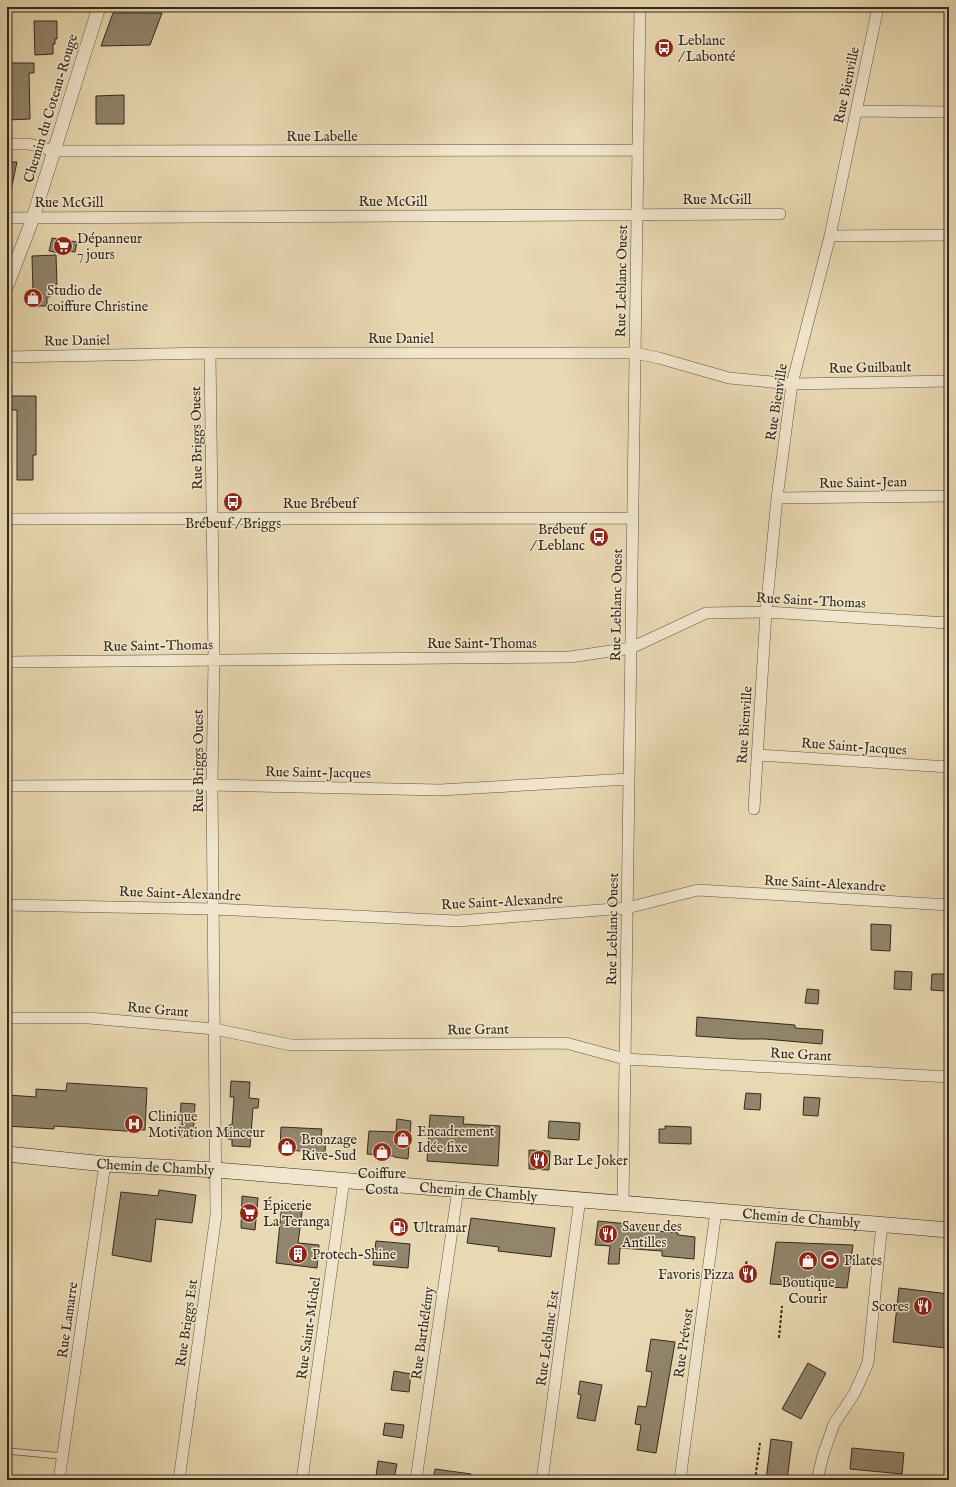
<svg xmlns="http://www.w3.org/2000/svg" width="956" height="1487" font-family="'IM FELL English',serif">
	<rect width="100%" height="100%" fill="#e9d9b2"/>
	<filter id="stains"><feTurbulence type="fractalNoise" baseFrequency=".005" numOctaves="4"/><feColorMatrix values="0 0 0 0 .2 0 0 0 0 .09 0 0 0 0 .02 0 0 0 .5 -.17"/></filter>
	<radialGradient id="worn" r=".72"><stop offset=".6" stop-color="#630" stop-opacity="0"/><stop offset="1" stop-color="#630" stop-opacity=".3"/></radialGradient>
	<path fill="#91856b" stroke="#31291f" d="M113,13h49l-12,32 -49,1z
		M34,21h23v18h-2v5h-2v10l-18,1z
		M7,63h27v10h-5l1,46 -23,1z
		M124,95v29h-28v-28z
		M7,162h10l-6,28h-4z
		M52,238l25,4 -2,10 -9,-1 -1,3 -16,-3z
		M56,255l1,31h-8l1,11h-3v9h-18v-15h4l-1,-35z
		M11,396h25v59h-3v25h-16v-70h-6z
		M871,924l20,1 -1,26 -19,-1z
		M895,971l17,1 -1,18 -17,-1z
		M932,974h14l-1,17 -14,-1z
		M807,989l12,1 -1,14 -13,-1z
		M697,1017l98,8v3l28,2 -1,14 -57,-5h-25l-44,-3z
		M231,1081l19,1 -1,16 10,1 -1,9h-5l-3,39 -18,-1v-7h-4l1,-14h3l2,-28h-4z
		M67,1083l80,5 -2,42h-6v2l-85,-6v3l-47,-3 1,-31 28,2v-8l30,2z
		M746,1093l15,1 -1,16 -16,-1z
		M804,1097l16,1 -2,18 -15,-1z
		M181,1103l14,1 -2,34 -14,-1z
		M430,1115l34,2 -1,7 37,2 -2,40 -71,-5z
		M397,1119l14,2 -3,38 -14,-2v-1l-27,-2 2,-23 27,1z
		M549,1121l31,2 -1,17 -31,-2z
		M665,1126l26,1v17l-32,-1v-14h6z
		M281,1127l41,2 -1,8h5l-1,15 -45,-2z
		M529,1150l21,1 -1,19 -20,-1z
		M159,1190l37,5 -4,28 -36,-4 -5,43 -39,-7 9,-63 37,4z
		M242,1196l16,2 -3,32 -14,-2z
		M282,1203l21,2 -5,38 21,2 -2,23 -41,-5z
		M471,1218l84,10 -4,29 -53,-6 1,-4 -32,-4z
		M598,1221l61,6 -1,4 20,2v2l17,2 -1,22 -32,-3v-5l-42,-3 -1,16h-11l2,-18 -15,-1z
		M376,1241l34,3 -2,24 -35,-3z
		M776,1242l77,3 -6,43 -77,-4z
		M741,1269h14v11l-15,-1z
		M899,1288l50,6v25l-3,29 -53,-6z
		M651,1339l24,3 -19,111 -19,-3 4,-25 -6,-1 3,-18 8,1 6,-35 -6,-1z
		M808,1363l18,10 -25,46 -19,-10z
		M394,1371l17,3 -2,18 -18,-2z
		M580,1381l22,4 -7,36 -18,-3 4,-23 -3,-1z
		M385,1423l19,2 -2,13 -19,-3z
		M771,1439l21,3 -5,38h-21z
		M852,1448l52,5 -2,21 -52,-5z
		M378,1461l19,3 -3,15 -18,-3z
		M435,1469l36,5v6h-38z"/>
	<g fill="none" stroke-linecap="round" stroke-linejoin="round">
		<defs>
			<path id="service" d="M7,1451l55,5"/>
			<path id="minor" d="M856,111l93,1
				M7,144h22l26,7 583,-1
				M7,218l773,-4
				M830,236l119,-1
				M7,357l203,-4h425l24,5 70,20 63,6 157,-3
				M777,498l172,-2
				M7,519l626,-1
				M7,662l563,-5 61,-9 75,-35 60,-1 183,11
				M758,755l191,12
				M7,786l205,-1 228,5 189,-11
				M754,809l12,-197 11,-114 15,-114 38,-148 48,-229
				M7,905l207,4 243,12 170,-13 71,-18 251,15
				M7,1018h82l125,11 77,16 275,-2 59,16 324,18
				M623,1203l17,-1196
				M59,1480l46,-316
				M179,1480l37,-265 -4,-430 2,-125 -4,-307
				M302,1480l42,-300
				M416,1480l42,-291
				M542,1480l38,-281
				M680,1480l36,-269
				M817,1480l6,-25 11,-31 20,-30 14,-31 14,-139"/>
			<path id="tertiary" d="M7,286l26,-68 66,-211"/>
			<g id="secondary">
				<path id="s1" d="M7,1154l98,10 111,6 733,60"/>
			</g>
		</defs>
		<use href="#service" stroke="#5f5544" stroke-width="7"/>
		<use href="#minor" stroke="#5f5544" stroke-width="12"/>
		<use href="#tertiary" stroke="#5f5544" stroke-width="14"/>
		<use href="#secondary" stroke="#31291f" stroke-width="16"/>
		<path stroke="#31291f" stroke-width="2" stroke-dasharray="3 2" stroke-linecap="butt" d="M745,1269l2,-9
			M779,1338l3,-32
			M755,1480l5,-37"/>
		<use href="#service" stroke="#f1e6cd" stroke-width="5.5"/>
		<use href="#minor" stroke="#f1e6cd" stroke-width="11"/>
		<use href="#tertiary" stroke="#f1e6cd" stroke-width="13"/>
		<use href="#secondary" stroke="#f1e6cd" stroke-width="15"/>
	</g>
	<defs>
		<symbol id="bus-disc" viewBox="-11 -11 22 22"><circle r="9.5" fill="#8f2418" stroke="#f1e6cd"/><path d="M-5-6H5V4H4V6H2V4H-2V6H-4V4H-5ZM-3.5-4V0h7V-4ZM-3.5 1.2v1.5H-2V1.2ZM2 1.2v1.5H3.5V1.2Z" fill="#fff"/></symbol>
		<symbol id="supermarket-disc" viewBox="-11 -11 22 22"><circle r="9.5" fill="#8f2418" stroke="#f1e6cd"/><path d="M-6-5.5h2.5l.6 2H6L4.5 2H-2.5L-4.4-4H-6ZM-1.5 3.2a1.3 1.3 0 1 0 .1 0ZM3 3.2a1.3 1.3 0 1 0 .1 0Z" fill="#fff"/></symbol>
		<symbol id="shop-disc" viewBox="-11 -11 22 22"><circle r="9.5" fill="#8f2418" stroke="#f1e6cd"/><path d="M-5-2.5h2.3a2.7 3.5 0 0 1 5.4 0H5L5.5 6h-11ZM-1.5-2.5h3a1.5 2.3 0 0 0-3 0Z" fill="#fff"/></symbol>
		<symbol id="hospital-disc" viewBox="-11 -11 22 22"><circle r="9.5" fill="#8f2418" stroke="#f1e6cd"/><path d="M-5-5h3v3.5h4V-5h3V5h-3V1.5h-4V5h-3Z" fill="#fff"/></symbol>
		<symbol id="restaurant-disc" viewBox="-11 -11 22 22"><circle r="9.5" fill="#8f2418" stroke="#f1e6cd"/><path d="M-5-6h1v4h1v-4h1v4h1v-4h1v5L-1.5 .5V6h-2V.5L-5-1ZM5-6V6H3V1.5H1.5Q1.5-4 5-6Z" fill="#fff"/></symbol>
		<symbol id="fuel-disc" viewBox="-11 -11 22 22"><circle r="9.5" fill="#8f2418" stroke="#f1e6cd"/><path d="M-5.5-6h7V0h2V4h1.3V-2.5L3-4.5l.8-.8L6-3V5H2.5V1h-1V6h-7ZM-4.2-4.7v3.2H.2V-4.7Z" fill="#fff"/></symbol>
		<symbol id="building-disc" viewBox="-11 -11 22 22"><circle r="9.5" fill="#8f2418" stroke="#f1e6cd"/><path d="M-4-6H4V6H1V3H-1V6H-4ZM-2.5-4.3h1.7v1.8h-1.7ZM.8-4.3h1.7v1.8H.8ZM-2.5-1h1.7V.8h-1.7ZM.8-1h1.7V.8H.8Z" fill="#fff"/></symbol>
		<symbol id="stadium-disc" viewBox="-11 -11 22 22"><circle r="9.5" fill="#8f2418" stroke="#f1e6cd"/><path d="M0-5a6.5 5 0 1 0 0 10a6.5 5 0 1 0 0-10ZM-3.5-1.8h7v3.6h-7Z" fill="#fff"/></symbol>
	</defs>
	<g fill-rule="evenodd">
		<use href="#bus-disc" x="653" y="37" width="22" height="22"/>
		<use href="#supermarket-disc" x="52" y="235" width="22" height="22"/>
		<use href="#shop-disc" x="22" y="287" width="22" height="22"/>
		<use href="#bus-disc" x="222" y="491" width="22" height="22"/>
		<use href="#bus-disc" x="588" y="526" width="22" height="22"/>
		<use href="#hospital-disc" x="123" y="1113" width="22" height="22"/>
		<use href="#shop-disc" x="392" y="1128" width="22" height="22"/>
		<use href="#shop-disc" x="276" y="1136" width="22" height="22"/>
		<use href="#shop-disc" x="371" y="1141" width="22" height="22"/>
		<use href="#restaurant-disc" x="528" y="1149" width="22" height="22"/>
		<use href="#supermarket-disc" x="238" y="1202" width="22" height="22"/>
		<use href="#fuel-disc" x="388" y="1216" width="22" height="22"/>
		<use href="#restaurant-disc" x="597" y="1223" width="22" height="22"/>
		<use href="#building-disc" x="287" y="1243" width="22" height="22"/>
		<use href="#stadium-disc" x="819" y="1249" width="22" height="22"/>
		<use href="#shop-disc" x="797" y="1250" width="22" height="22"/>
		<use href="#restaurant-disc" x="737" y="1263" width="22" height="22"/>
		<use href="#restaurant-disc" x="912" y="1295" width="22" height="22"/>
	</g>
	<g text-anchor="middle" stroke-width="3" stroke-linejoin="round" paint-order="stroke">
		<g font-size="14" fill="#31291f" stroke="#f1e6cd" text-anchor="start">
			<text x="678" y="45">Leblanc<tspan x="678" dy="16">/ Labonté</tspan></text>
			<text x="77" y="243">Dépanneur<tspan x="77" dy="16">7 jours</tspan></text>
			<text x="47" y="295">Studio de<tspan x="47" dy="16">coiffure Christine</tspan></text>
			<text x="233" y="528" text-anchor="middle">Brébeuf / Briggs</text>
			<text x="585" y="534" text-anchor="end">Brébeuf<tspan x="585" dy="16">/ Leblanc</tspan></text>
			<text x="148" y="1121">Clinique<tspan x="148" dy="16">Motivation Minceur</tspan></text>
			<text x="417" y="1136">Encadrement<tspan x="417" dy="16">Idée fixe</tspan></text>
			<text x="301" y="1144">Bronzage<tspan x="301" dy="16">Rive-Sud</tspan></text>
			<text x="553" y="1165">Bar Le Joker</text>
			<text x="382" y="1178" text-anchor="middle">Coiffure<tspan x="382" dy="16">Costa</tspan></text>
			<text x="263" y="1210">Épicerie<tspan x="263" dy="16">La Teranga</tspan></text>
			<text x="622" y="1231">Saveur des<tspan x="622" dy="16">Antilles</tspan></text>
			<text x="413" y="1232">Ultramar</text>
			<text x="312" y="1259">Protech-Shine</text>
			<text x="844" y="1265">Pilates</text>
			<text x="734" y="1279" text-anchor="end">Favoris Pizza</text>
			<text x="808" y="1287" text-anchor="middle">Boutique<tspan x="808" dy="16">Courir</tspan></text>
			<text x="909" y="1311" text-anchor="end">Scores</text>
		</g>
		<g font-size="14" fill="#31291f" stroke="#f1e6cd">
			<text transform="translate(846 85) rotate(-78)" y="5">Rue Bienville</text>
			<text transform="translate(50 108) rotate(-73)" y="5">Chemin du Coteau-Rouge</text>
			<text x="322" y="141">Rue Labelle</text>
			<text x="717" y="204">Rue McGill</text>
			<text x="393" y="206">Rue McGill</text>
			<text x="69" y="207">Rue McGill</text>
			<text transform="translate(621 281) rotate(-89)" y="5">Rue Leblanc Ouest</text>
			<text x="401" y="343">Rue Daniel</text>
			<text transform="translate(77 340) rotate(-1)" y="5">Rue Daniel</text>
			<text transform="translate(870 367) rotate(-1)" y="5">Rue Guilbault</text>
			<text transform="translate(776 402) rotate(-81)" y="5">Rue Bienville</text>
			<text transform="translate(196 438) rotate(-91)" y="5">Rue Briggs Ouest</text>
			<text transform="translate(863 482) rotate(-1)" y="5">Rue Saint-Jean</text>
			<text x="320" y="508">Rue Brébeuf</text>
			<text transform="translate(811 600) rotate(3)" y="5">Rue Saint-Thomas</text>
			<text transform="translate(616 605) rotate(-89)" y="5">Rue Leblanc Ouest</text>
			<text x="482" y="648">Rue Saint-Thomas</text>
			<text transform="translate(158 645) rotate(-1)" y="5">Rue Saint-Thomas</text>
			<text transform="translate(744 725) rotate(-86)" y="5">Rue Bienville</text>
			<text transform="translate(854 746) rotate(4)" y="5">Rue Saint-Jacques</text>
			<text transform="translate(198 761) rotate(-90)" y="5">Rue Briggs Ouest</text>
			<text transform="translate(318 772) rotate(1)" y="5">Rue Saint-Jacques</text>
			<text transform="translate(825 883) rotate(3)" y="5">Rue Saint-Alexandre</text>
			<text transform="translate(180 893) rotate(2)" y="5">Rue Saint-Alexandre</text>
			<text transform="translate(502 901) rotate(-3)" y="5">Rue Saint-Alexandre</text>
			<text transform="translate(612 929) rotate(-89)" y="5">Rue Leblanc Ouest</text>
			<text transform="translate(158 1009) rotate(5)" y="5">Rue Grant</text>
			<text transform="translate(478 1029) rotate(-1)" y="5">Rue Grant</text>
			<text transform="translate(801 1054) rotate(3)" y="5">Rue Grant</text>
			<text dy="5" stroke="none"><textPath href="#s1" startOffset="149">Chemin de Chambly</textPath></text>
			<text dy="5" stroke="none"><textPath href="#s1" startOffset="473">Chemin de Chambly</textPath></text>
			<text dy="5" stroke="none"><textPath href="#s1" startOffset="797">Chemin de Chambly</textPath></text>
			<text transform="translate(67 1320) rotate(-82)" y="5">Rue Lamarre</text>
			<text transform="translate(186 1323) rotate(-82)" y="5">Rue Briggs Est</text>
			<text transform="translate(308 1328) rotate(-82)" y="5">Rue Saint-Michel</text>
			<text transform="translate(422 1333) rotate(-82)" y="5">Rue Barthélémy</text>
			<text transform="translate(547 1338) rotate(-82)" y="5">Rue Leblanc Est</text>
			<text transform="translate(683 1343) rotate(-82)" y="5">Rue Prévost</text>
		</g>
	</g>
	<rect width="956" height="1487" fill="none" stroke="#e9d9b2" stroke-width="24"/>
	<rect x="8" y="8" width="940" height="1471" fill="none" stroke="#31291f" stroke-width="2"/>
	<rect x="12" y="12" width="932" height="1463" fill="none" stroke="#31291f"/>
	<rect width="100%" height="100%" filter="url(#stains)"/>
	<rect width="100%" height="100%" fill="url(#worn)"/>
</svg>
